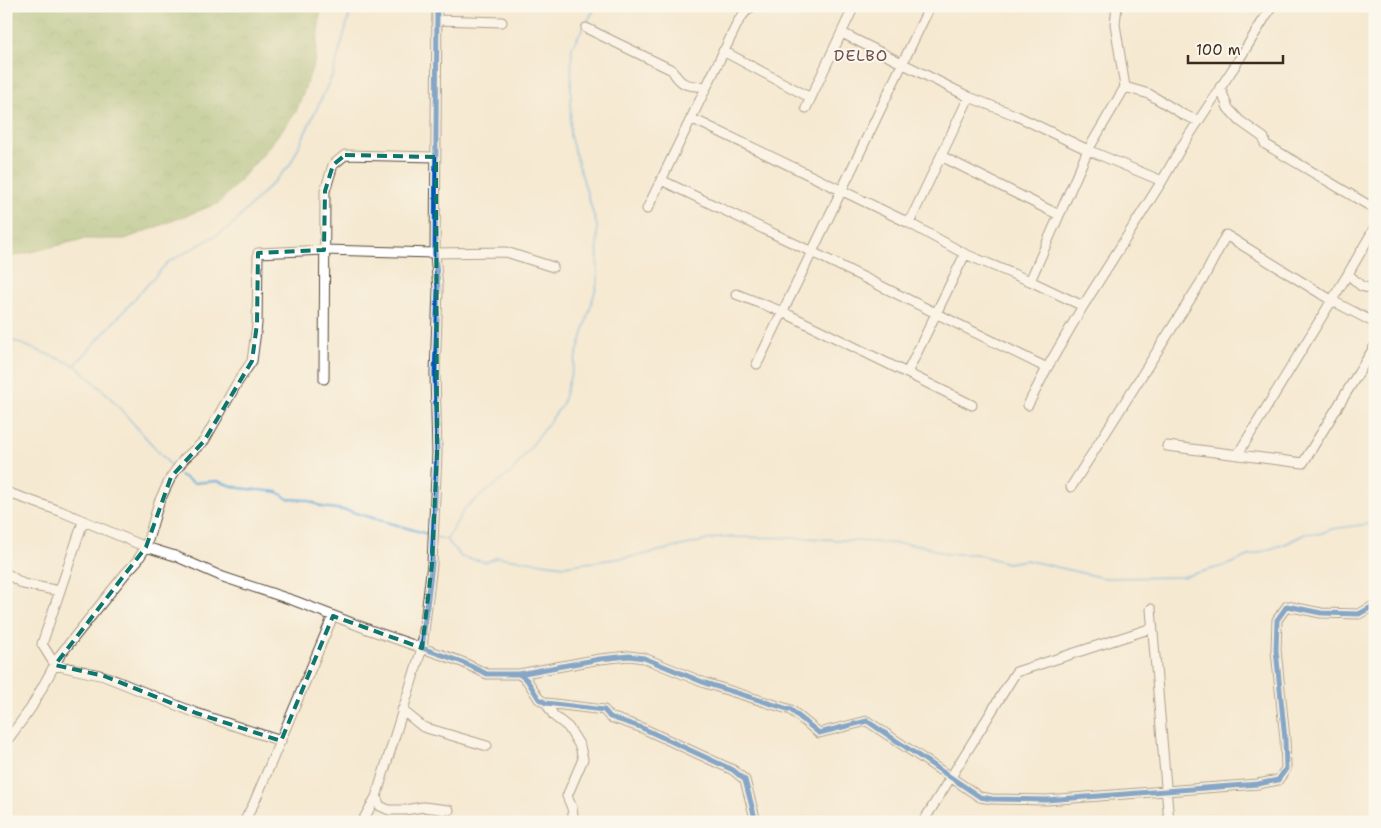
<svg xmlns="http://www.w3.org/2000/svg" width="1381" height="828" font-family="'Shantell Sans',sans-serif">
	<defs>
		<pattern id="forest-crowns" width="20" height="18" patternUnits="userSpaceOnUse" patternTransform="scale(1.25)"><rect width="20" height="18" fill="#94b467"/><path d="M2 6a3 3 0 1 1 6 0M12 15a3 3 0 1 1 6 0" fill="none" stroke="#7a9354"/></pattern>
	</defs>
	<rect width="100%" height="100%" fill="#fbf7ec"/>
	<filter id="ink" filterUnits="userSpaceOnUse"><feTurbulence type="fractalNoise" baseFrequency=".02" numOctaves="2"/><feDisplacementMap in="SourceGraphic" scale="10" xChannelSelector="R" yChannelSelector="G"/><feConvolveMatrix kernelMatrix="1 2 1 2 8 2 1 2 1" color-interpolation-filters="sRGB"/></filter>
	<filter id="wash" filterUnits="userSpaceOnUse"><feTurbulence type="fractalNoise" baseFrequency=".0096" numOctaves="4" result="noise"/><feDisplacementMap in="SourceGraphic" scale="20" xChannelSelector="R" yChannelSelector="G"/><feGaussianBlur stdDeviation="1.12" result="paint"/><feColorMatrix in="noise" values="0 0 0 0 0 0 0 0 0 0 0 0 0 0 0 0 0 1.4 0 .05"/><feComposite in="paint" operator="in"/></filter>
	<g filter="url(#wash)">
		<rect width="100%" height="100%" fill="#f5e9d1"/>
		<path fill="url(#forest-crowns)" stroke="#686f42" d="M6,6h315l-6,54 -19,52 -36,46 -41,45 -94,36h-41l-78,19z"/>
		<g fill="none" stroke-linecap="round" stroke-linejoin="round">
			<path stroke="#65acdc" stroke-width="2" d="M586,24l10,-18
				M6,338l69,27 32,29 66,74
				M75,365l92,-102 62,-35 61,-63 43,-91 19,-68
				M180,475l14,8 23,-2 22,7 39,4 10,7 19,1 16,7 26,4 82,24
				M436,537l11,3 14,17 25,5 12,-5 66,9 73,-10 84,-19 86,1 113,7 26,9h30l31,9 19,-3 78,18 78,-1 45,-12 24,-10 34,-11 22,-11 12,1 13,-5 43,-6
				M447,539l18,-31 47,-36 50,-67 36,-124 -1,-55 -27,-90 2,-89 11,-19"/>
		</g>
	</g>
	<g filter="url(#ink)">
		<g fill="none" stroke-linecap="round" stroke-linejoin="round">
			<defs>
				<path id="minor" d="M437,6l-2,247 3,36 -3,85 2,79 -5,111 -10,84 40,14 25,12h32l8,6 12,19 7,4 58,7 6,7 30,10 93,43 12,10 11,42
					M1117,6l-2,18 10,63 24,7 35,21 15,6
					M437,20l65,2
					M586,28l86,42c10,17 15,15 34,17
					M842,33l127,64 46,18 73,35 74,31
					M723,51l88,47
					M1220,87l8,21 12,13 24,17 1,6 110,65
					M806,108l48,-102
					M691,118l218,105 56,31 65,27 53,25
					M941,156l118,59
					M661,180l151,72 235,116
					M647,209l92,-189 8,-10 6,-4
					M909,223l60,-126
					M1375,227l-27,47 13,12 14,4
					M1030,281l58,-131 37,-63
					M736,294l47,18 189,93
					M757,364l55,-112 118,-246
					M907,373l58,-119
					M324,379l1,-188 8,-26 12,-10 91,2
					M1028,405l19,-37 36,-62 79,-125 20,-35 56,-85 34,-55
					M1167,446l136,17 72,-117
					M1238,454l110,-180
					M1071,487l132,-208 23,-44 105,65 44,23
					M6,492l54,19 86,36 29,9 48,21 72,24 75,29 52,18 -46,149 -14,25
					M89,523l-7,2 -40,119 13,21 49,11 92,37 85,28
					M6,573l17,11 37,7
					M1151,609l18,213
					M519,674l81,-15 29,-3 15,2 61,25 86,27 28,23 48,-12 113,76 12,2 54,1 212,-16 20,-4 8,-11 -1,-30 -9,-89 1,-30 10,-14 34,7 38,1 16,-9
					M546,703l8,13 14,11 12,19 3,13 -16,37 5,12 2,14
					M402,710l21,17 64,19
					M6,742l25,-34 29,-53 65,-81 12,-13 9,-14 13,-45 12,-25 13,-18 20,-18 33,-58 15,-22 5,-37 1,-71 66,-3 111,3 71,-1 47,15
					M376,797l4,9 9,4h16l18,-3 26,3
					M244,822l10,-19 79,-187
					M923,822l93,-150 136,-44"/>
			</defs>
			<use href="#minor" stroke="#574739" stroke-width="11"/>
			<use href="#minor" stroke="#fff" stroke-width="9"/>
			<defs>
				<path id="cycleway" d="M437,6l-2,247 3,36 -3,85 2,79 -5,111 -10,84 40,14 25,12h32l8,6 12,19 7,4 58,7 6,7 30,10 93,43 12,10 11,42
					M519,674l81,-15 29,-3 15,2 61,25 86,27 28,23 48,-12 113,76 12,2 54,1 212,-16 20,-4 8,-11 -1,-30 -9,-89 1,-30 10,-14 34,7 38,1 16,-9"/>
			</defs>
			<use href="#cycleway" stroke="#fbf7ec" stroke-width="8"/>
			<use href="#cycleway" stroke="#0057b8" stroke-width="5"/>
		</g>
	</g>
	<path d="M0 0H1381V828H0ZM345,155l91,2 1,296 -5,111 -10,84 -89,-32 -52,125 -85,-28 -92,-37 -49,-11 91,-118 25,-70 33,-36 48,-80 5,-37 1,-71 66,-3 1,-59 8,-26z" fill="#f5e9d1" fill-opacity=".55" fill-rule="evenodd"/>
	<path fill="none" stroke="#0f766e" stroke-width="4" stroke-dasharray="10 6" stroke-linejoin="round" d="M345,155l91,2 1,296 -5,111 -10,84 -89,-32 -52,125 -85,-28 -92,-37 -49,-11 91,-118 25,-70 33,-36 48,-80 5,-37 1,-71 66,-3 1,-59 8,-26z"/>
	<g text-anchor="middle" stroke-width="4" stroke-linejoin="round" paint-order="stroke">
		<g font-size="16" letter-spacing="1" fill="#6f4d50" stroke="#fbf7ec">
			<text x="861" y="61">DELBO</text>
		</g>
	</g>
	<rect width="1381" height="828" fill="none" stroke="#fbf7ec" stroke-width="25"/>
	<path d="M1188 55v8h95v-8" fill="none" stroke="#3b2a1e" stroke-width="2.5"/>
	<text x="1196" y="55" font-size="15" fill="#3b2a1e" stroke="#fbf7ec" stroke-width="4" paint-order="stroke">100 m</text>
</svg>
